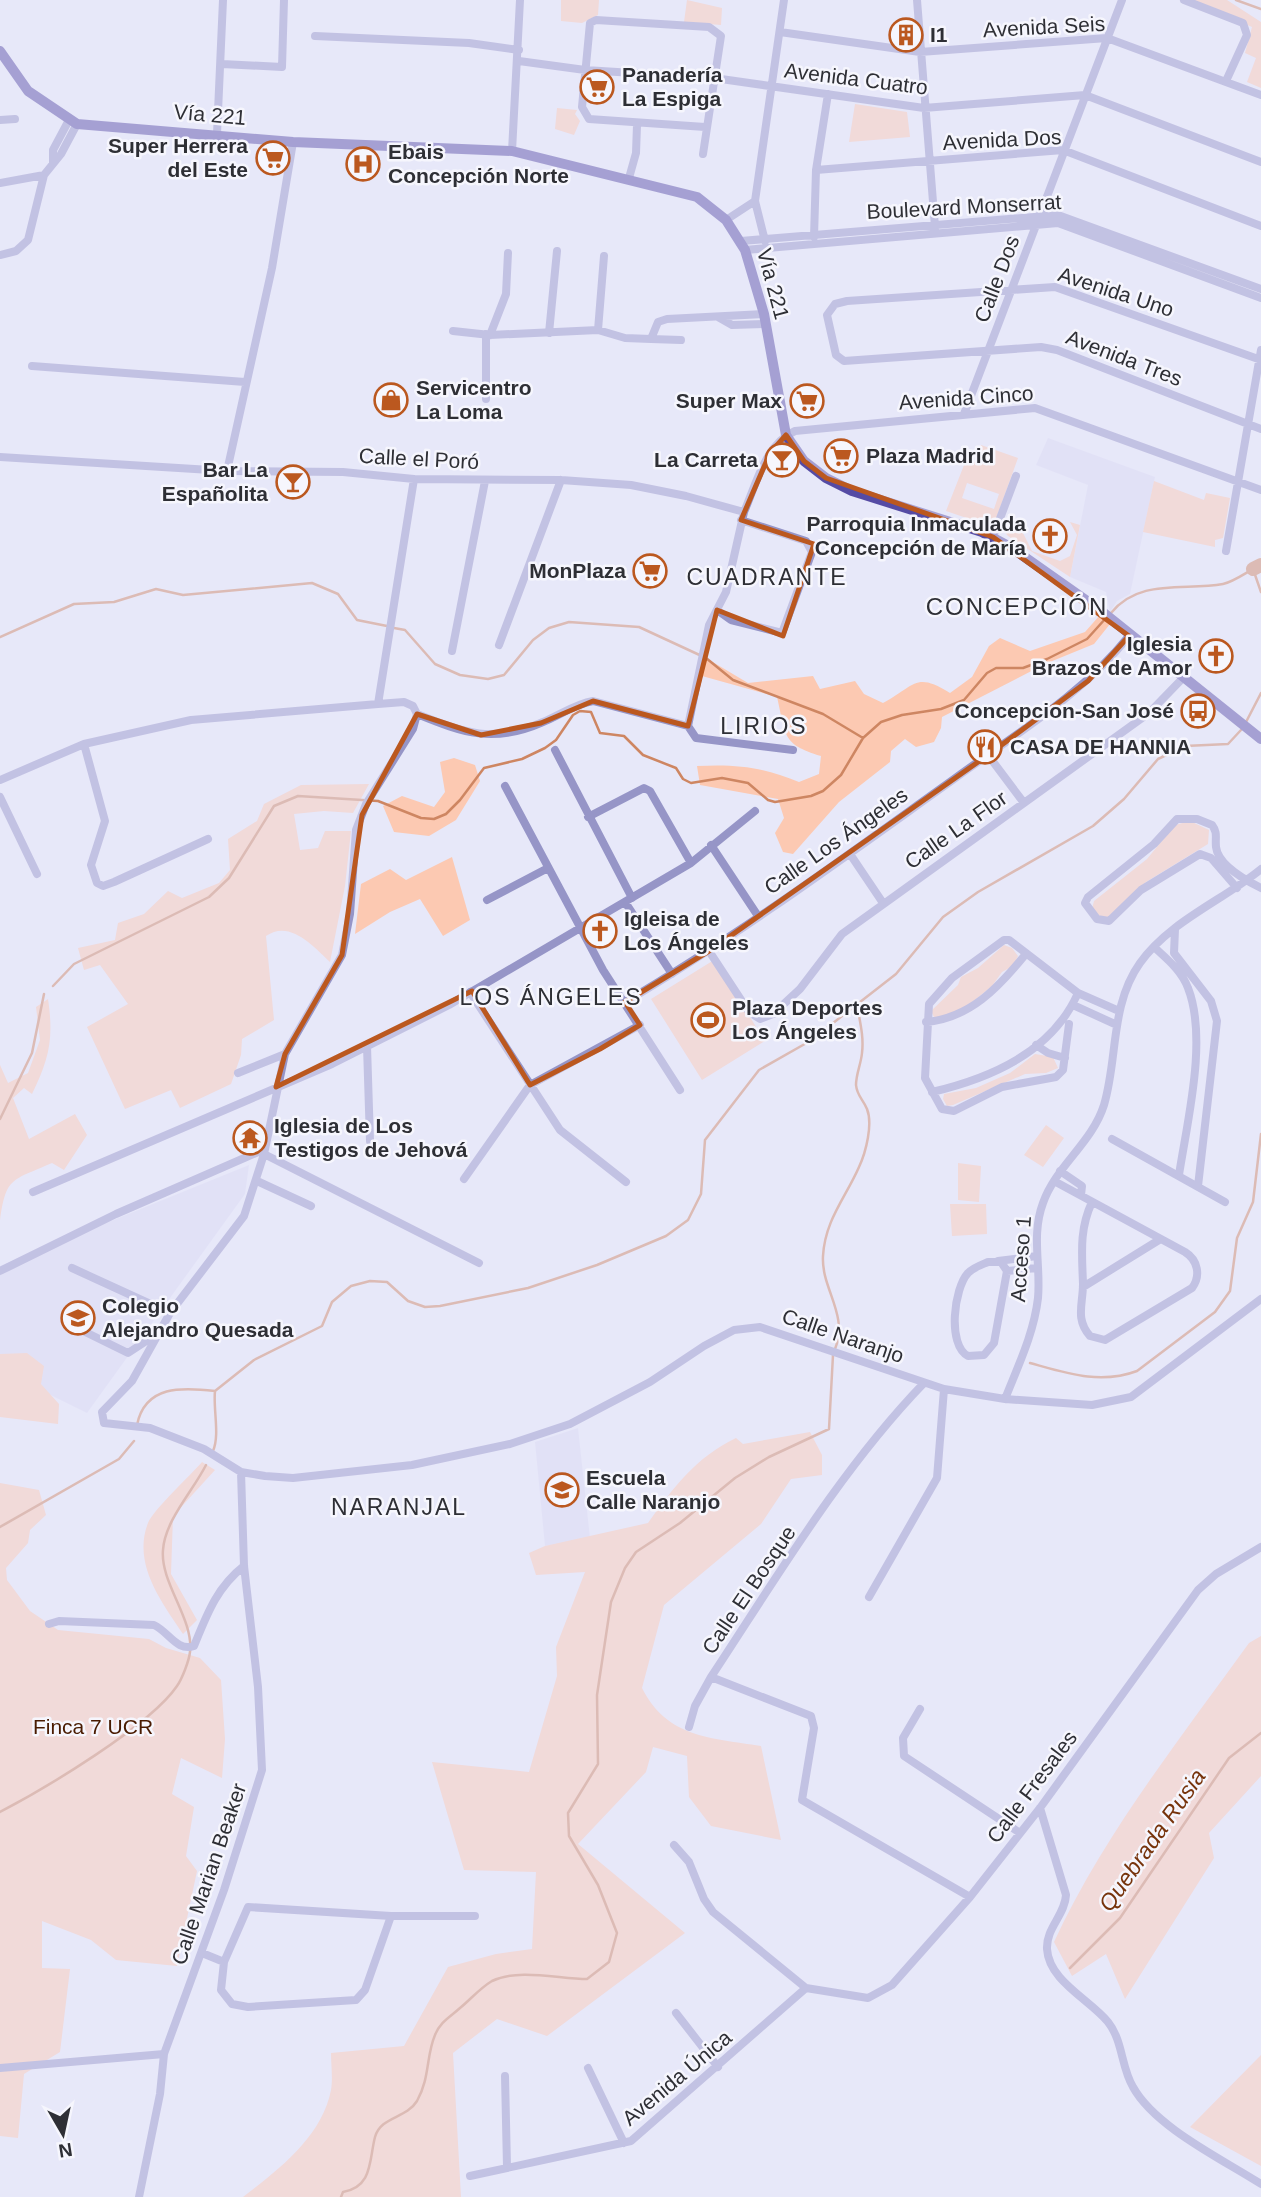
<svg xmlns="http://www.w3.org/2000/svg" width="1261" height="2197" font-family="Arial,sans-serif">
	<rect width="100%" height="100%" fill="#e7e8f9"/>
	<path fill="#dadaf2" d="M1048,438l107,39 -25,117 -13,7 -7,11 -4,-20 -36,-15 18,-92 -52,-20z
		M249,1165l-4,29 -158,219 -87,-43v-104z
		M578,1428l12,110 -45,8 -10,-104z"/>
	<path fill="#fcc9b2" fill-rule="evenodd" d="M561,0h38l-1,15 -16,8 -21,-2z
		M687,0l35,8 -1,17 -37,-3z
		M1191,0h36l34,22v66l-14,-6 9,-24 -11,-5 7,-26z
		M855,104l52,8 3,25 -61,5z
		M557,108l20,2 -2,4 5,7 -6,14 -19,-6z
		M981,445l37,13 -25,69 -47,-16 20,-51 8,3zM967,483l32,11 -5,15 -32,-11z
		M1154,481l50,19 2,-7 24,5 -7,40 -8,2v7l-72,-15z
		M1004,521l18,10 10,20 28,10 10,-5 7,-21 -7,-13 10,3 -10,52 -62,-41 -6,-7z
		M1100,615l10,9 -16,20 -49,20 -103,53 -1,11 -7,14 -18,5 -11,-8 -14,12 -1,11 -51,40 -46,52 -10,-2 -8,-19 9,-15 -6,-19 -78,-14 -3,-19c40,-2 66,1 102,16l20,-8 2,-18c-40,-12 -35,-21 -44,-59l-75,-21 4,-18 42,25 65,-7 7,13 35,-8 9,13 19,9c32,-17 32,-32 67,-10l22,-16 17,-31 11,-8 30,13 55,-19z
		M454,758l21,7 5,16 -24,39 -27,16 -35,-4 -11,-26 19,-10 32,11 11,-15 -5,-30z
		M369,784l-16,29 -29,-2 -30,3 6,36 18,-2 7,-17h26l-6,55 -15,76c-16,-15 -40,-43 -64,-26l8,84 -32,19 -1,16 -10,29 -51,24 -9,-18 -46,19 -38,-82 41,-23 -28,-39 -16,5 -6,-22 37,-8 3,-17 26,-9 24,-23 14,7 37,-15 11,-13 -2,-31 29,-18 7,-17 37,-19z
		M1190,821l19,9 -1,14 -62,38 -38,35 -6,1 -10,-9 2,-8 53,-42 28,-34z
		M452,857l18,63 -27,16 -23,-37 -30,13 -35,22 6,-50 29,-15 16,11z
		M1004,945l8,3 6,8 -5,10 -11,6 -10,14 -27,22 -30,11 -4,-8 27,-26 3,-8 17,-9z
		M714,960l51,81 -63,39 -51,-81z
		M48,999c6,40 1,60 -16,95l-8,-6 -11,10 16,41 46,-25 12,21 -23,35 -12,-7c-40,18 -46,13 -52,58v-156l8,18 20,-10 12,-33 -4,-33z
		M1035,1054l18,3 5,11 -12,5 -21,1 -72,31 -6,1 -4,-7 1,-5 32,-6 34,-15z
		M1046,1125l18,13 -21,29 -19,-12z
		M958,1163l23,3 -2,36 -21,-2z
		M950,1204h36l1,30 -35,2z
		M27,1353l17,13 -3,18 18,20 -1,20 -58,-7v-63z
		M810,1432l12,23v20l-31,4 -30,45 -97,81 -22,83c25,50 69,50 119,58l20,94 -70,-14 -22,-29 -2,-41 -34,-9 -7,25 -68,72 107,89 -138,103 -50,-17 -44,34 8,144h-218c35,-27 79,-60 88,-107 2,-11 0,-26 0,-37l73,-7 44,-79 48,-13 36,-5 4,-77 -72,-2 -32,-108 97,10 28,-96 -1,-29 29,-75 -49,3 -7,-22 16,-7 103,-23c25,-35 48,-66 88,-85l7,6z
		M202,1462l13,8 -42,46 -2,58 26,46 -14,14c-21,-32 -51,-70 -35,-111 5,-13 43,-48 54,-61z
		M0,1483l39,7 7,25 -16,15 -2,13 -22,25 1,12 23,31 28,19 91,9 17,9 34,10 21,22 4,59 -3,39 -41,-20 -9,36 22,13 -8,49 11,15 -20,95 -61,-6 -25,-20 -49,-19v47l28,1 -10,83 -36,22 -6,64 -18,-2z
		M1261,1636v140l-52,57 5,25 -89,141 -19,-45 -34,22 -18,-34c50,-108 126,-203 195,-299z
		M1261,2055v111l-71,-39z"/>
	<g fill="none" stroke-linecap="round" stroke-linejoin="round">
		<path stroke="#ce8662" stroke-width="2.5" d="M1236,0l25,9
			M1111,613c28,-35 73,-22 112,-29 10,-2 21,-10 30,-15l8,23
			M394,628l11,2 30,34 25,11 28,4 16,-4 29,-35 16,-12 20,-6 70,5 67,31 27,22 90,34 40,24
			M0,637l74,-33 40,-2 42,-13 27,6 129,-12 26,11 19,26 30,6
			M1245,724l16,-31
			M53,986l21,-22 135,-67 20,-19 45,-72 24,-10 80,5 43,17 13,1 12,-5 14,-14 24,-32 38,-9 23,-11 11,-8 17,-25 7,-4 11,1 9,21 24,3 19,19 33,13 7,11 8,4 31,-5 26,5 20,17 7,2 36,-6 12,-5 18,-16 22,-37 18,-16 21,-7 39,-6 23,-9 23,-27 9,-5h27l24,-9 40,-20 19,-21
			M0,1119l32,-66 12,-59
			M835,1349c14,-35 -14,-60 -12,-93 2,-36 23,-59 36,-89 7,-15 14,-43 8,-58 -4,-10 -10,-13 -11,-24 0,-11 5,-21 6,-32 2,-16 -2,-31 -5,-48
			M1030,1363c36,10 70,22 107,8l78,-59 15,-21 7,-53 16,-36 8,-68
			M137,1425c8,-40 45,-38 78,-34
			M213,1451c7,-16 0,-42 2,-60l39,-31 68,-34 10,-24 19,-16 19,-5 17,1 21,19 17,6 15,-1 88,-18 69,-23 69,-29 22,-16 13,-26 4,-54 54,-70 51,-29 86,-67 47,-57 35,-25 115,-66 31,-27 34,-40 27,-13 43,-2 13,-14
			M0,1527l119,-68 15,-18
			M0,1812c44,-23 150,-86 177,-126 5,-7 12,-25 13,-34 4,-33 -30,-69 -27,-102 2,-30 30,-59 43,-85
			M1070,1968l50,-50 109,-160 32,-25
			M341,2197l2,-5c30,-5 26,-32 32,-55 6,-21 31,-18 42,-36 13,-23 9,-45 18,-66 5,-13 15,-18 25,-27 10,-8 20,-20 32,-27 27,-13 67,-2 95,-2l22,-17 8,-29 -19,-48 -29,-49 -1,-23 30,-49 -1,-69 14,-93 14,-34 11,-16 44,-29 55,-45 34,-21 60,-28 4,-74"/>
		<path stroke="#ce8662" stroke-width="14" d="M1253,569l8,-4"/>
		<path stroke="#9695c7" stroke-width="8" d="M917,0l18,227
			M1184,0l59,23 4,12 -21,46
			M780,32l140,20 187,-14 154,57
			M315,36l154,7 50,7
			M519,61l66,9 129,8 210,30 161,-13 176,67
			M222,64l60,3 2,-67
			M0,120l15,-1
			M217,134l6,-134
			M512,151l8,-151
			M703,154l18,-118 -12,-9 -113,-7 -6,3 -8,84 7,12 116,8
			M53,163v-13l16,-30
			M816,170l247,-20 198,76
			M629,178l7,-25 1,-28
			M0,183l44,-8
			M726,220l29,-19
			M814,237l2,-67 12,-76
			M741,241l317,-26 203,74
			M765,241l-10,-40 29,-201
			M745,250l313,-27 203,75
			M0,255l16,-4 12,-11 16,-65 17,-21 16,-30
			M718,317l14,8 33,-1
			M598,330l6,-74
			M453,331l37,4 108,-5 27,8 26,1 7,-17 9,-3 97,-5
			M549,333l8,-82
			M490,335l16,-41 2,-41
			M651,339l30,1
			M1261,360l-206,-73 -208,14 -12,3 -8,11 9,40 8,6 197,-14 16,3 204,79
			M32,366l213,16
			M486,399v-65
			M964,414l158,-414
			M0,457l227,14 116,1 71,7 147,1 70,5 55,11 58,16c12,-27 21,-68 51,-81l240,-23 226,82
			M227,471l45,-203 21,-126
			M414,479l-36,225 26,-2 9,4 4,8 -4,15 -47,75 -10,26 -6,84 -8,41 -57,99 -21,100 -20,62 -74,97 -38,68 -30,31 2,11 46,5 54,21 37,23 24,4 28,2 119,-13 98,-21 60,-20 80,-42 54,-36 30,-16 26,-3 184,62 61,10 87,6 39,-8 130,-98
			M744,512l-18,80 -17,33 -21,101 8,12 97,12
			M993,537l23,-61
			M1226,551l35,-201
			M717,610l14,10 51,13 30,-81 -6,-11 -65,-21
			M499,645l62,-165
			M452,651l33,-170
			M417,714c47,19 76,30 126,8 17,-7 32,-18 50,-21l95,25
			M84,744l21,77 -14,44 6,18 6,3 11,-4 94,-43
			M555,750l77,148
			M988,755l36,48
			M0,780l84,-36 107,-24 187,-16
			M505,786l98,184 77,120
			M0,797l37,77
			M588,817l56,-29 6,3 41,72
			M711,845l47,71
			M850,854l33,49
			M1237,888l-26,-30 -11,-4 -59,36 -32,31 -12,-2 -12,-16 3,-6 66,-53 23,-25h20l15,6c6,8 3,12 4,22 2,18 31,34 45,41
			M487,900l61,-32
			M625,902l47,72
			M1175,929l-1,24 37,48 6,20 -19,165
			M1154,947c13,12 28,24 34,41 20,51 -1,134 -9,187
			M709,951l40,61 11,7 13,-5 27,-25 42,-55 307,-221 33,-34
			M470,992l90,138 66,52
			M625,1002c114,-67 221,-146 329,-223 60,-44 128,-84 175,-143
			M1073,1005l44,20
			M926,1022c44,-4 72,-34 99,-67
			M1069,1024l-6,46 -7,7 -54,10 -48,24 -12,-2 -17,-31 4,-74 23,-26 52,-38h5l69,53 41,18
			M1036,1045l12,8 17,5
			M367,1046l3,95
			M238,1073l47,-19
			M932,1092c59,-14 120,-40 146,-99
			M1112,1139l113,63
			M264,1154l215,109
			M1060,1171l22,15 -1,9
			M464,1179l66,-94 110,-60
			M257,1181l54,25
			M1054,1181l131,71c13,8 16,24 7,36l-87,52 -15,-4c-15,-17 -7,-32 -7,-52 -1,-30 -4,-54 9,-82
			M33,1192l299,-128 117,-59 242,-142 64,-52
			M998,1261l39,-5
			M988,1262h13l6,9 -13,72 -10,12 -16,1c-21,-11 -14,-68 0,-83 6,-6 13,-8 20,-11z
			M72,1268l98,45
			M0,1271l116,-57 149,-65
			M1007,1271l30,-3
			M1083,1287l76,-47
			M71,1325l57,28 29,-19
			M1005,1399c13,-33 29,-66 33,-101 3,-32 -7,-63 5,-95 13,-37 49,-60 61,-98 14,-47 6,-100 36,-142 30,-42 82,-62 121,-94
			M869,1597l68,-119 7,-89
			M49,1624l10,-3 95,4c15,7 23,27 40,21 13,-32 23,-59 50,-80
			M711,1677l100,39 3,12 -12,72 168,97
			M920,1709l-17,29 1,18 116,77
			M689,1727l6,-21 16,-29c66,-100 130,-208 213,-294
			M1040,1808l26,87c-1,20 -20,33 -19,54 2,32 42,50 61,73 15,19 13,45 25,65 22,40 89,72 128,97
			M674,1845l15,17 15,37 9,13 93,76 62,10 24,-13 78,-88 70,-89 158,-218 18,-16 45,-27
			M391,1916l-26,74 -9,10 -108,7 -16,-3 -11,-14 3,-28 24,-55 143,9h84
			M202,1953l22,9
			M676,2013l42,54
			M0,2068l164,-14
			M588,2068l36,75
			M505,2076l2,91
			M470,2176l161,-35 175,-153
			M139,2197l21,-103 4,-40 60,-164 38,-120 -4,-83 -14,-121 -3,-94"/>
		<path stroke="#554ba4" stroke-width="10" d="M0,51l28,40 49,33 216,18 219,9 185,46 29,23 19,30 19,64 22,121 18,26 22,17 26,13 130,41 30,16 88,62 161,129"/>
	</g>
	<path d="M0 0H1261V2197H0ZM786,435l18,26 22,17 167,59 136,99 -41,45 -100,74 -279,196 -84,51 15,23 -40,24 -70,36 -58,-94 -196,96 9,-33 57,-99 20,-140 55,-101 64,21 60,-12 52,-22 95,25 29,-116 66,26 31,-92 -73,-24 29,-67z" fill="#e7e8f9" fill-opacity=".55" fill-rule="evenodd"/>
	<path fill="none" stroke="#bb581f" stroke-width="5" stroke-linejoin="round" d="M786,435l18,26 22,17 167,59 136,99 -41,45 -100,74 -279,196 -84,51 15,23 -40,24 -70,36 -58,-94 -196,96 9,-33 57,-99 20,-140 55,-101 64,21 60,-12 52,-22 95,25 29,-116 66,26 31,-92 -73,-24 29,-67z"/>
	<defs>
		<symbol id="building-ring" viewBox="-11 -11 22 22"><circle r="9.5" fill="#f6f6fd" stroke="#bb581f" stroke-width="1.5"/><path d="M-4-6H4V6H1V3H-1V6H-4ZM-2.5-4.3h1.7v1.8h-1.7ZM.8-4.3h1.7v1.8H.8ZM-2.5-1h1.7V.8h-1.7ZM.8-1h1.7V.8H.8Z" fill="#bb581f"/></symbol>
		<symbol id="supermarket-ring" viewBox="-11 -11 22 22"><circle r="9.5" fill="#f6f6fd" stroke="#bb581f" stroke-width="1.5"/><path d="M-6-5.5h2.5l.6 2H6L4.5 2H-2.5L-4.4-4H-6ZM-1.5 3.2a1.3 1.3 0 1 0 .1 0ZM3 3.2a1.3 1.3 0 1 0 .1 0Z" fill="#bb581f"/></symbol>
		<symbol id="hospital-ring" viewBox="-11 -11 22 22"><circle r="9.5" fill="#f6f6fd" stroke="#bb581f" stroke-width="1.5"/><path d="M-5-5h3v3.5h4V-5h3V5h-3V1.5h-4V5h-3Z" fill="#bb581f"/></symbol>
		<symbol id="shop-ring" viewBox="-11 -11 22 22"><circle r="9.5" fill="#f6f6fd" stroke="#bb581f" stroke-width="1.5"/><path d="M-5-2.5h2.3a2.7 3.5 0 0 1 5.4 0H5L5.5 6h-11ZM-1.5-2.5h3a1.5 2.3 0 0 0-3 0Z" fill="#bb581f"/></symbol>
		<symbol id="bar-ring" viewBox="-11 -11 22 22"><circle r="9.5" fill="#f6f6fd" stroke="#bb581f" stroke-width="1.5"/><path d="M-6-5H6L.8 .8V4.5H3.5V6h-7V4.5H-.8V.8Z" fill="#bb581f"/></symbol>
		<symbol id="church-ring" viewBox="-11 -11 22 22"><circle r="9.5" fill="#f6f6fd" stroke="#bb581f" stroke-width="1.5"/><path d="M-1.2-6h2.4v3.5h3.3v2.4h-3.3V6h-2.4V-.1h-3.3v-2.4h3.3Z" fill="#bb581f"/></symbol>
		<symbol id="bus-ring" viewBox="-11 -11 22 22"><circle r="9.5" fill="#f6f6fd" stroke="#bb581f" stroke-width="1.5"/><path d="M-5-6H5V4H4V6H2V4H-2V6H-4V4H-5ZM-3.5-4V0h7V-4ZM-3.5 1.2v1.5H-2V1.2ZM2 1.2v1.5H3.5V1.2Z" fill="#bb581f"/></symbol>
		<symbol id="restaurant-ring" viewBox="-11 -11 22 22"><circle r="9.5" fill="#f6f6fd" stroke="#bb581f" stroke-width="1.5"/><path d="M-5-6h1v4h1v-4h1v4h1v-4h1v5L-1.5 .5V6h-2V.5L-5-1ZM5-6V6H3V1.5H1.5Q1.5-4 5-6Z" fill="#bb581f"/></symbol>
		<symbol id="stadium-ring" viewBox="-11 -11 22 22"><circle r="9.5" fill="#f6f6fd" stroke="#bb581f" stroke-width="1.5"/><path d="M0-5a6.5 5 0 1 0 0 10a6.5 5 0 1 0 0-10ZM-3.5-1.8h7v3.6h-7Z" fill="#bb581f"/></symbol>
		<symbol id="temple-ring" viewBox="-11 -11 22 22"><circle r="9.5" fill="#f6f6fd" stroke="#bb581f" stroke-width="1.5"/><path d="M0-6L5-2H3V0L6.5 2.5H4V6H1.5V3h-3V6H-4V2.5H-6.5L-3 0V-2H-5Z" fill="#bb581f"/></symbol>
		<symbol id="school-ring" viewBox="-11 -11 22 22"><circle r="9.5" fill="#f6f6fd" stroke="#bb581f" stroke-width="1.5"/><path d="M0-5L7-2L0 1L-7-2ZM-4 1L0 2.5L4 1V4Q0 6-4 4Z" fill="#bb581f"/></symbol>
	</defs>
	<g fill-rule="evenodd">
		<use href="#building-ring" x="887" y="16" width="38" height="38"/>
		<use href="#supermarket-ring" x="578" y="68" width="38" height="38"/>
		<use href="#supermarket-ring" x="254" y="139" width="38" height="38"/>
		<use href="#hospital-ring" x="344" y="145" width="38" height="38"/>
		<use href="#shop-ring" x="372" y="381" width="38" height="38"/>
		<use href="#supermarket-ring" x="788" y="382" width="38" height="38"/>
		<use href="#supermarket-ring" x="822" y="437" width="38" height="38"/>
		<use href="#bar-ring" x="763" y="441" width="38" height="38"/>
		<use href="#bar-ring" x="274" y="463" width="38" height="38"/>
		<use href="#church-ring" x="1031" y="517" width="38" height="38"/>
		<use href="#supermarket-ring" x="631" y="552" width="38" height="38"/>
		<use href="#church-ring" x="1197" y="637" width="38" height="38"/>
		<use href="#bus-ring" x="1179" y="692" width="38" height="38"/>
		<use href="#restaurant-ring" x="966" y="728" width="38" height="38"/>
		<use href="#church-ring" x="581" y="912" width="38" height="38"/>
		<use href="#stadium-ring" x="689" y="1001" width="38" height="38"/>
		<use href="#temple-ring" x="231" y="1119" width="38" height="38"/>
		<use href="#school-ring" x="59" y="1299" width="38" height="38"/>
		<use href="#school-ring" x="543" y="1471" width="38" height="38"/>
	</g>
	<g text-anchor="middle" stroke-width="5" stroke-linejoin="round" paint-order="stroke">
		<g font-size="21" fill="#2e2f35" stroke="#f6f6fd">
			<text transform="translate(1044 27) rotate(-3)" y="7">Avenida Seis</text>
			<text transform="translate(856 79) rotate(7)" y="7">Avenida Cuatro</text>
			<text transform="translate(210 115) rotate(5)" y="7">Vía 221</text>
			<text transform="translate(1002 140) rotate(-3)" y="7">Avenida Dos</text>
			<text transform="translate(964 207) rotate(-3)" y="7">Boulevard Monserrat</text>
			<text transform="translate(997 279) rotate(-69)" y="7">Calle Dos</text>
			<text transform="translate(773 284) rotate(75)" y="7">Vía 221</text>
			<text transform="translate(1116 292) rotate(18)" y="7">Avenida Uno</text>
			<text transform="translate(1124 358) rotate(21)" y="7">Avenida Tres</text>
			<text transform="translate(966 398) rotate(-4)" y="7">Avenida Cinco</text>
			<text transform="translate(419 459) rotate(3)" y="7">Calle el Poró</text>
			<text transform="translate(956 830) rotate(-35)" y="7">Calle La Flor</text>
			<text transform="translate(836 841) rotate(-35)" y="7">Calle Los Ángeles</text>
			<text transform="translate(1021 1259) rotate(-86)" y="7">Acceso 1</text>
			<text transform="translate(843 1336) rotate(19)" y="7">Calle Naranjo</text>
			<text transform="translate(749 1590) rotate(-56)" y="7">Calle El Bosque</text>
			<text transform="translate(1032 1787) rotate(-53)" y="7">Calle Fresales</text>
			<text transform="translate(209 1874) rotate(-71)" y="7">Calle Marian Beaker</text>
			<text transform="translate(677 2078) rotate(-40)" y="7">Avenida Única</text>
		</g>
		<g font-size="21" font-weight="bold" fill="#2e2f35" stroke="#f6f6fd" text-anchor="start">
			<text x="930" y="42">I1</text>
			<text x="622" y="82">Panadería<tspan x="622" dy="24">La Espiga</tspan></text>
			<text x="248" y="153" text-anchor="end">Super Herrera<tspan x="248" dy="24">del Este</tspan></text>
			<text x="388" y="159">Ebais<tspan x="388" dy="24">Concepción Norte</tspan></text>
			<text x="416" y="395">Servicentro<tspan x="416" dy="24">La Loma</tspan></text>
			<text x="782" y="408" text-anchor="end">Super Max</text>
			<text x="866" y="463">Plaza Madrid</text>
			<text x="758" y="467" text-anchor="end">La Carreta</text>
			<text x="268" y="477" text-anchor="end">Bar La<tspan x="268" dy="24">Españolita</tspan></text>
			<text x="1026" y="531" text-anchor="end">Parroquia Inmaculada<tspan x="1026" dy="24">Concepción de María</tspan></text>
			<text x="626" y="578" text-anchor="end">MonPlaza</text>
			<text x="1192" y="651" text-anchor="end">Iglesia<tspan x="1192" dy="24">Brazos de Amor</tspan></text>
			<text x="1174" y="718" text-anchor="end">Concepcion-San José</text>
			<text x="1010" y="754">CASA DE HANNIA</text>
			<text x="624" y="926">Igleisa de<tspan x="624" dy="24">Los Ángeles</tspan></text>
			<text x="732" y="1015">Plaza Deportes<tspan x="732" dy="24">Los Ángeles</tspan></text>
			<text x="274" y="1133">Iglesia de Los<tspan x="274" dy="24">Testigos de Jehová</tspan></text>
			<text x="102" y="1313">Colegio<tspan x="102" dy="24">Alejandro Quesada</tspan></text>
			<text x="586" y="1485">Escuela<tspan x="586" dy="24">Calle Naranjo</tspan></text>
		</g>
		<g font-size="21" fill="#491b01" stroke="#f6f6fd">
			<text x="93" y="1734">Finca 7 UCR</text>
		</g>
		<g font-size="23" letter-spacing="2" fill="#2e2f35" stroke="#f6f6fd">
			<text x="767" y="585">CUADRANTE</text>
			<text x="764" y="734">LIRIOS</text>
			<text x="551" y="1005">LOS ÁNGELES</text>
			<text x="399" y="1515">NARANJAL</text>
		</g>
		<g font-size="23" font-style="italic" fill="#77340c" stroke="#f6f6fd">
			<text transform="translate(1152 1840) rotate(-55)" y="8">Quebrada Rusia</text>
		</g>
		<g font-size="24" letter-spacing="2" fill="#2e2f35" stroke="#f6f6fd">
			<text x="1017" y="615">CONCEPCIÓN</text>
		</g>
	</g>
	<g transform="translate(63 2134) rotate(171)" stroke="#f6f6fd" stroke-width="5" paint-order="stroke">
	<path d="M0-5L12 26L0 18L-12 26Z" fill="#2e2f35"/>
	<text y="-10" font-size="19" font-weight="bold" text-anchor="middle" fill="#2e2f35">N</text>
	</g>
</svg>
